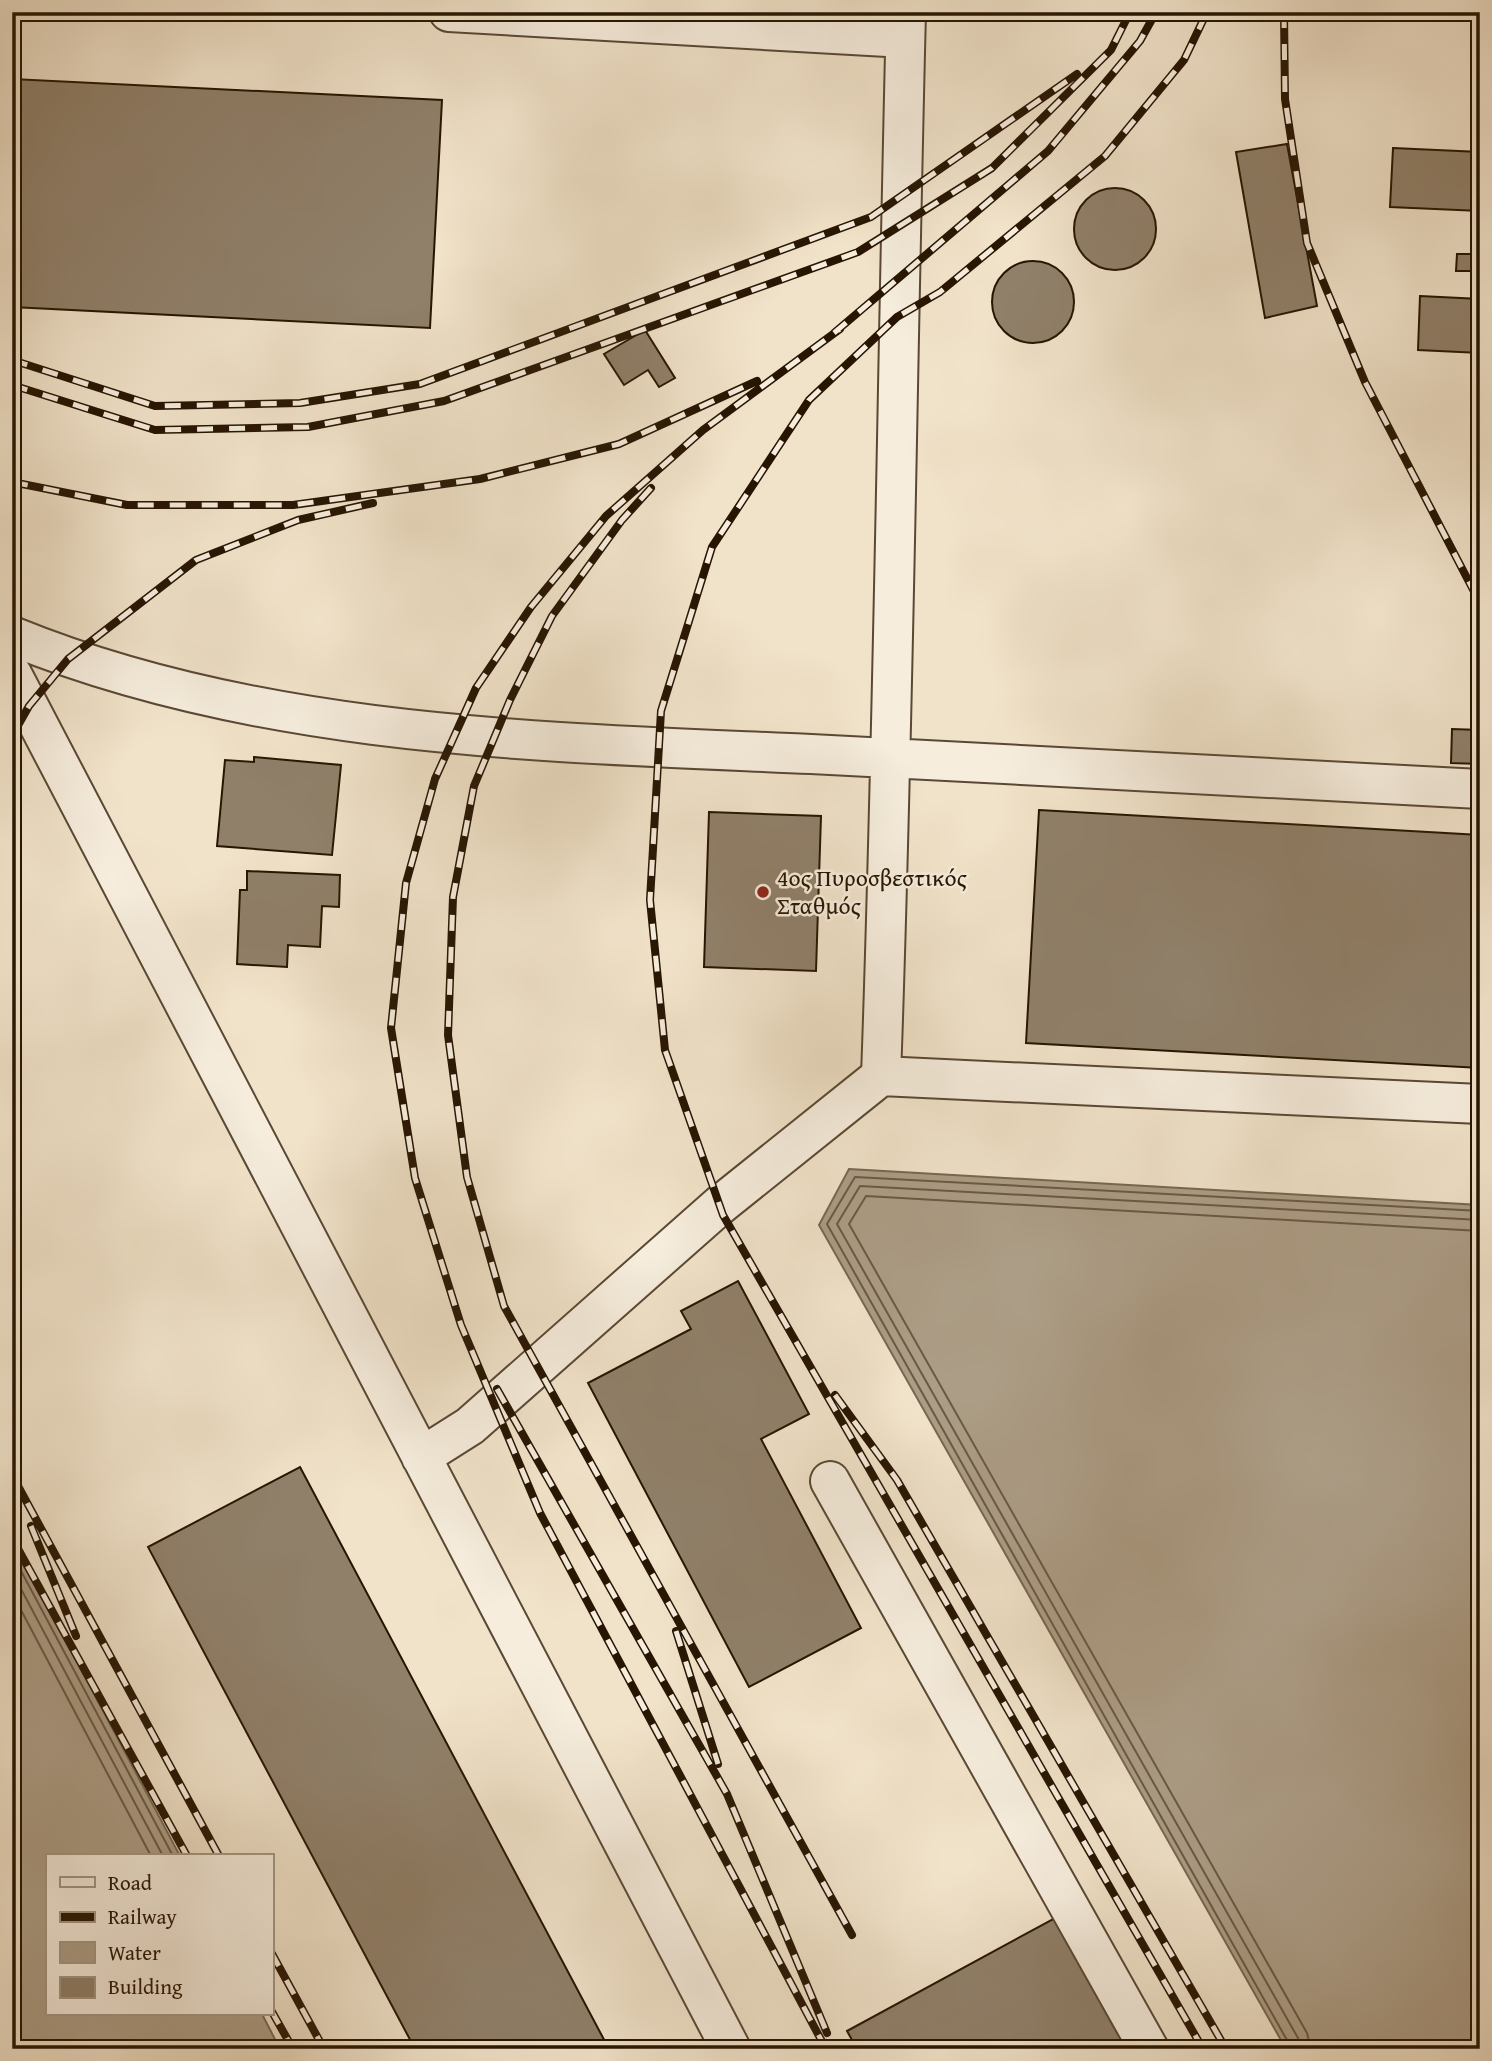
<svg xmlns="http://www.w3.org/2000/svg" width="1492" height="2061" font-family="'Gentium Book Plus',serif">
	<rect width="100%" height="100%" fill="#f1e3ca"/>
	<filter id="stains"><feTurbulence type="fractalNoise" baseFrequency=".00286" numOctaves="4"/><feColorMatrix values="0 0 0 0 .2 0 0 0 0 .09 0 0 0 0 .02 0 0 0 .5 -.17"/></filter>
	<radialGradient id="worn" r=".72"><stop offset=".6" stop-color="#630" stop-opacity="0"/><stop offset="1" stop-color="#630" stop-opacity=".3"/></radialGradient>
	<path fill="#ac9d86" stroke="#776751" stroke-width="2" d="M849,1169l631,36v844h-194l-467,-824z
		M12,1539l168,317h-133v158h215l18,35h-268z"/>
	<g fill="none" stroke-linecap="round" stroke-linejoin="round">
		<path stroke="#6a5944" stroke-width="2" d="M12,1554l161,302
			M12,1572l151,284
			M12,1593l139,263
			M1292,2049l-465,-825 28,-47 625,34
			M1300,2049l-2,-11 -461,-814 23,-38 620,34
			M1311,2049l-4,-16 -458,-809 17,-28 614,35"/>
	</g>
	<path fill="#90806a" stroke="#271502" stroke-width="2" d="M12,79l430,21 -12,228 -418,-21z
		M1287,144l30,162 -52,12 -29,-166z
		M1393,148l87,4v59l-90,-4z
		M1074 229a41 41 0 1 1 82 0a41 41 0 1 1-82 0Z
		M1457,254h23v17h-24z
		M992 302a41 41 0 1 1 82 0a41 41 0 1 1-82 0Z
		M1420,296l60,3v54l-62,-3z
		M645,330l30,48 -16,9 -11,-17 -24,15 -20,-31z
		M1452,729l28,1v34l-29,-1z
		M254,757l87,8 -9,90 -115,-9 8,-86 29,2z
		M1039,810l441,25v233l-454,-25z
		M709,812l112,4 -5,155 -112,-4z
		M247,871l93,4 -1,32 -17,-1 -2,41 -32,-2 -1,22 -50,-3 3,-74h7z
		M738,1281l71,133 -48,25 100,189 -112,59 -161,-304 103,-54 -10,-18z
		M300,1467l309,582h-194l-267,-502z
		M1055,1918l72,131h-270l-10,-18z"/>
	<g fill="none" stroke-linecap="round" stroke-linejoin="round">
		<defs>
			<path id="minor" d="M449,12l456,26
				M12,636c250,102 533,106 799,118 223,11 446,24 669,35
				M12,674l719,1375
				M881,1076l599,28
				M421,1457l49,-31 250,-221 161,-129c13,-355 16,-709 25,-1064
				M830,1481l319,568"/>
		</defs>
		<use href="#minor" stroke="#5a4834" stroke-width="42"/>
		<use href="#minor" stroke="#f6eddd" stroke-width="38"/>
		<defs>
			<path id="rail" d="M1284,12l1,87 22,144 58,139 115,221
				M834,333l214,-182 92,-110 16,-29
				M12,360l143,46 145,-3 120,-19 451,-167 206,-143
				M12,385l143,45 153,-3 136,-26 414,-149 134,-84 119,-118 19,-38
				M12,482l115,23h166l187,-26 139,-35 138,-63
				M651,488l-29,32 -70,96 -42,84 -36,86 -21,111 -5,138 19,142 37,129 348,629
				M12,736l17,-30 39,-47 128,-99 102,-40 75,-17
				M497,1389l230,405 100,239
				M835,1395l62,85 329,569
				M12,1475l207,381
				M31,1526l45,110
				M12,1538l175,318
				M676,1631l42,133
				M271,1952l53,97
				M271,2010l22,39
				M826,2049l-286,-536 -79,-188 -46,-147 -24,-150 15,-145 29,-104 41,-91 55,-81 75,-91 97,-86 137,-101
				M1203,2049l-480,-834 -58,-165 -15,-150 11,-189 51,-164 97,-147 88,-83 43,-25 165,-136 79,-96 23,-48"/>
		</defs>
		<use href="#rail" stroke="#271502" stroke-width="8"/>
		<use href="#rail" stroke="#f6eddd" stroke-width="5" stroke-dasharray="16" stroke-linecap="butt"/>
	</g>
	<circle fill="#8f2418" stroke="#f6eddd" stroke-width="2.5" cx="763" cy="892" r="7"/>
	<g text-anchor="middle" stroke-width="5" stroke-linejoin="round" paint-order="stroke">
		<g font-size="24" fill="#271502" stroke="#f6eddd" text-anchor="start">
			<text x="777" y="886">4ος Πυροσβεστικός<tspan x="777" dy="28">Σταθμός</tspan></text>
		</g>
	</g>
	<rect width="1492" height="2061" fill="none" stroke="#f1e3ca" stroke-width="42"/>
	<rect x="14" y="14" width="1464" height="2033" fill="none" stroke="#271502" stroke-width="3.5"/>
	<rect x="21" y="21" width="1450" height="2019" fill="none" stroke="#271502" stroke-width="2"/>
	<rect x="46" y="1854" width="228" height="161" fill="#f6eddd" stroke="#a39785" stroke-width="2"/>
	<rect x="60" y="1877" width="35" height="10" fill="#f6eddd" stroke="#a39785" stroke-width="2"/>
	<text x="108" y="1890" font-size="21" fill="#271502">Road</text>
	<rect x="60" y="1912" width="35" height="10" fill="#271502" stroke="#a39785" stroke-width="2"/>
	<text x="108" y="1924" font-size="21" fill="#271502">Railway</text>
	<rect x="60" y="1942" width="35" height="21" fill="#ac9d86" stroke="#a39785" stroke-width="2"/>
	<text x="108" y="1960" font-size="21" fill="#271502">Water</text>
	<rect x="60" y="1977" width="35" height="21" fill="#90806a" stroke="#a39785" stroke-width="2"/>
	<text x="108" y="1994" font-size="21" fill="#271502">Building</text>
	<rect width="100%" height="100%" filter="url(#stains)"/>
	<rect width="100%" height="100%" fill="url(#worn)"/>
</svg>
